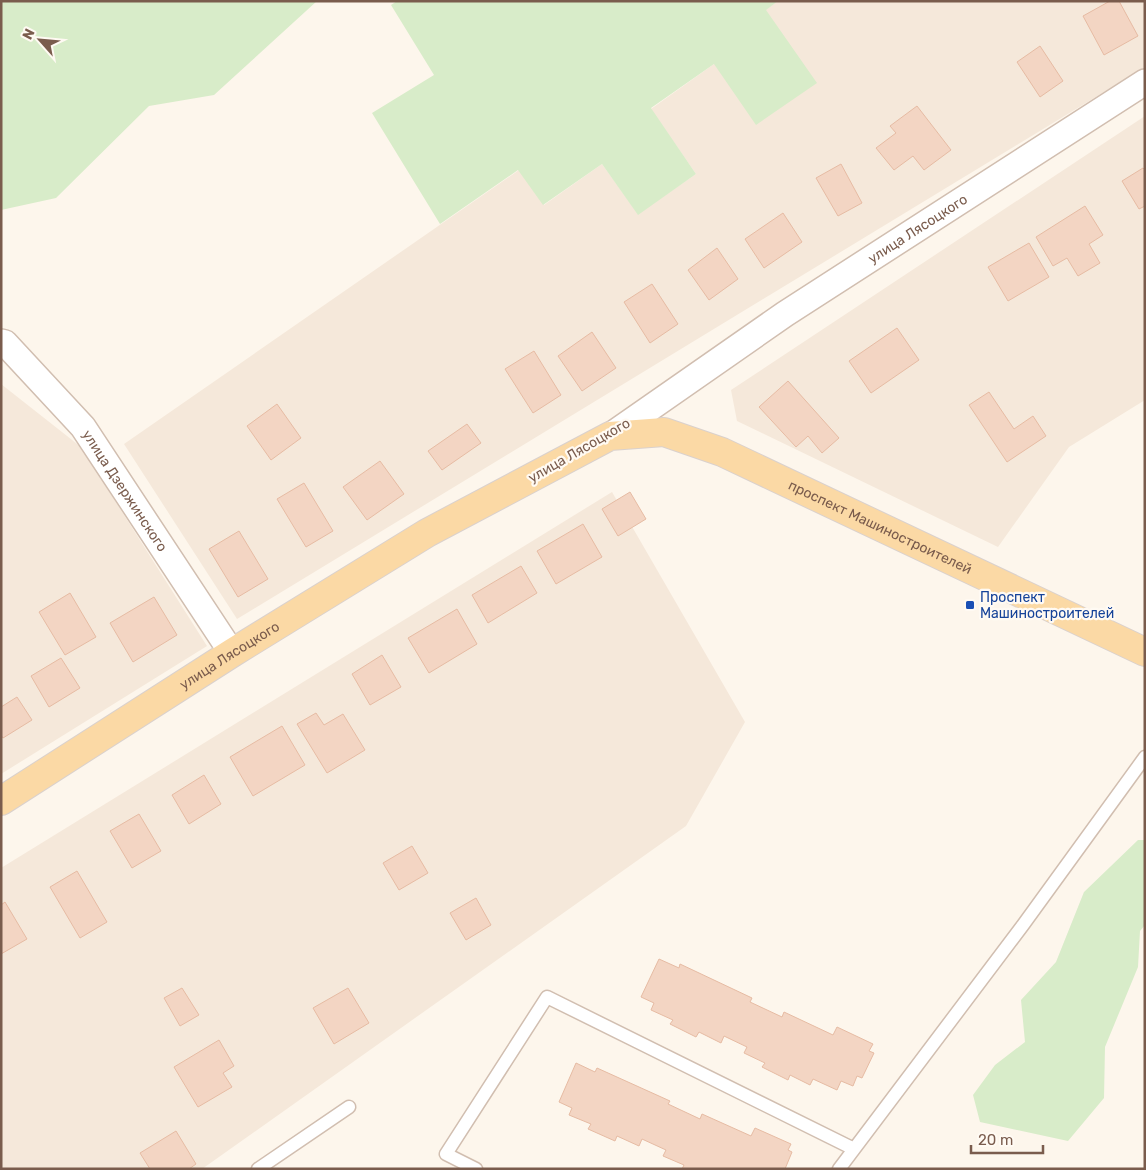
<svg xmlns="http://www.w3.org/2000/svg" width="1146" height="1170" font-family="Rubik,sans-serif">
	<rect width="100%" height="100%" fill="#fdf6ec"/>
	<path fill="#f5e8da" d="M778,1h367v66l-908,552 -113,-175 395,-274 25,35 58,-41 36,50 58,-40 -45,-65 63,-45 51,-54z
		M1145,116v284l-76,47 -71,100 -261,-126 -6,-31z
		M1,384l80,63 126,199 -206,128z
		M612,492l133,230 -59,104 -484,343h-201v-301z"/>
	<path fill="#d8ecc9" d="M1,1h316l-103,94 -65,11 -93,92 -55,12z
		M397,1h381l-12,9 51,73 -61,42 -42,-61 -63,44 45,66 -58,41 -36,-51 -59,41 -25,-35 -78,54 -68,-111 62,-38 -43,-70z
		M1138,840h7v85l-5,6 -2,36 -33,80 -1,51 -36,43 -88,-19 -7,-27 22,-30 30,-23 -4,-42 35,-38 28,-70z"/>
	<path fill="#f3d5c3" stroke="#e6bba3" d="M1110,1h9l19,35 -34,19 -21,-39z
		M1040,46l23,35 -23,16 -23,-35z
		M917,106l34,44 -27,20 -11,-14 -19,14 -18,-22 20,-15 -6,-7z
		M841,164l21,39 -24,13 -22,-38z
		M1143,168l2,2v36l-6,3 -17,-28z
		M1085,206l18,29 -14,9 11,19 -22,13 -11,-18 -14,8 -17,-29z
		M783,213l19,29 -38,26 -19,-29z
		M1029,243l20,34 -41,24 -20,-34z
		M717,248l21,31 -29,21 -21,-30z
		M652,284l26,40 -28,19 -26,-41z
		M897,328l22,32 -48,33 -22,-32z
		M592,332l24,36 -34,23 -24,-35z
		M534,351l27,44 -28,18 -28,-44z
		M788,381l51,57 -17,15 -14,-17 -12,11 -37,-40z
		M989,392l25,37 19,-13 13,20 -39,26 -38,-57z
		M277,404l24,34 -30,22 -24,-34z
		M467,424l14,19 -39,27 -14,-19z
		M380,461l24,33 -37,26 -24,-33z
		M304,483l29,48 -27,16 -29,-48z
		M630,492l16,27 -28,17 -16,-27z
		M583,524l19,33 -46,27 -19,-33z
		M239,531l29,48 -30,18 -29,-48z
		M521,566l16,27 -49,30 -16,-28z
		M70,593l26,44 -31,18 -26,-43z
		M154,597l23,38 -44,27 -23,-39z
		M457,609l20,35 -48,29 -21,-35z
		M382,655l19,32 -31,18 -18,-31z
		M61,658l19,30 -31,19 -18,-31z
		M17,697l15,23 -29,18 -2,-3v-28z
		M316,713l8,12 19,-11 22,36 -38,23 -30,-49z
		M282,726l23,39 -52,31 -23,-39z
		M204,775l17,29 -32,20 -17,-29z
		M139,814l22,37 -29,17 -22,-37z
		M412,846l16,27 -29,17 -16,-27z
		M77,871l30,51 -27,16 -30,-51z
		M476,898l15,27 -25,15 -16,-27z
		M5,902l22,37 -26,15v-49z
		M659,959l20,9 1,-4 72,34 -2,4 32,15 2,-5 49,23 4,-8 36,17 -4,7 5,2 -12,25 -5,-2 -4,10 -12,-5 -4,9 -24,-11 -3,6 -20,-10 -2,5 -26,-13 3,-4 -21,-10 3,-6 -23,-11 -3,7 -22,-11 -3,5 -26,-13 3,-4 -22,-10 3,-7 -13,-6z
		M182,988l17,27 -19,11 -16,-28z
		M348,988l21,35 -35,21 -21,-36z
		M219,1040l15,26 -11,7 9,14 -34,20 -24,-40z
		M576,1063l19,9 2,-4 73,33 -2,3 32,15 2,-5 49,22 4,-8 36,16 -3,6 4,2 -7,17h-103l2,-4 -21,-9 3,-6 -24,-11 -3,7 -22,-10 -2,5 -27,-12 3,-5 -22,-9 3,-7 -13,-6z
		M176,1131l20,33 -7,5h-39l-10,-16z"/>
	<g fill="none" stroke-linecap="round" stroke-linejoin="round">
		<defs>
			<path id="service" d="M258,1169l91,-62
				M476,1169l-30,-15 101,-157 307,152
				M839,1169l184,-244 122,-168"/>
			<g id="minor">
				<path id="s1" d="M1,342l4,1 78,84 149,226"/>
				<path id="s2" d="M610,436l175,-122 360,-232"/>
			</g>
			<g id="primary">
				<path id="s3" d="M1,801l231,-148 195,-120 183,-97 54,-4 58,20 423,200"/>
			</g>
		</defs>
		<use href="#service" stroke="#d1beb0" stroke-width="15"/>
		<use href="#minor" stroke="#d1beb0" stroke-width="28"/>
		<use href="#primary" stroke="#dad1cd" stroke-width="30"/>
		<use href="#service" stroke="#fff" stroke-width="12"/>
		<use href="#minor" stroke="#fff" stroke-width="25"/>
		<use href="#primary" stroke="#fbd9a5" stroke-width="28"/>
	</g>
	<rect fill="#1a4fb4" stroke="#fffaf3" stroke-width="2" x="965" y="600" width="10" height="10" rx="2.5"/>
	<g text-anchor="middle" stroke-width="4.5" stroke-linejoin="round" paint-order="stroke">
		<g font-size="14" fill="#7a5c4d" stroke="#fffaf3">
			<text dy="5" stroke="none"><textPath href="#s2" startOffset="371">улица Лясоцкого</textPath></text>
			<text transform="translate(579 450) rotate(-30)" y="5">улица Лясоцкого</text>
			<text dy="5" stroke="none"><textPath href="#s1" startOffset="195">улица Дзержинского</textPath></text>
			<text dy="5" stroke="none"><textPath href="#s3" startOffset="1001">проспект Машиностроителей</textPath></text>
			<text dy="5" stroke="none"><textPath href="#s3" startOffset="271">улица Лясоцкого</textPath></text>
		</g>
		<g font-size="14" fill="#164399" stroke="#fffaf3" text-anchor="start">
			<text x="980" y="602">Проспект<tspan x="980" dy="16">Машиностроителей</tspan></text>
		</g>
	</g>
	<rect width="1146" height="1170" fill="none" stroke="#7a5c4d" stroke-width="5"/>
	<g transform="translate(40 40) rotate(297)" stroke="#fffaf3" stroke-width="4" paint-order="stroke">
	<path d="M0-4L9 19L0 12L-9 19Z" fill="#7a5c4d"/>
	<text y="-8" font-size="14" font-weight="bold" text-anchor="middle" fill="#7a5c4d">N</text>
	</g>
	<path d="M971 1145v8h72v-8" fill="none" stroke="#7a5c4d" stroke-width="2.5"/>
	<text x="978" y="1145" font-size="15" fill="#7a5c4d" stroke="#fffaf3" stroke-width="4" paint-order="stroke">20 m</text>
</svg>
